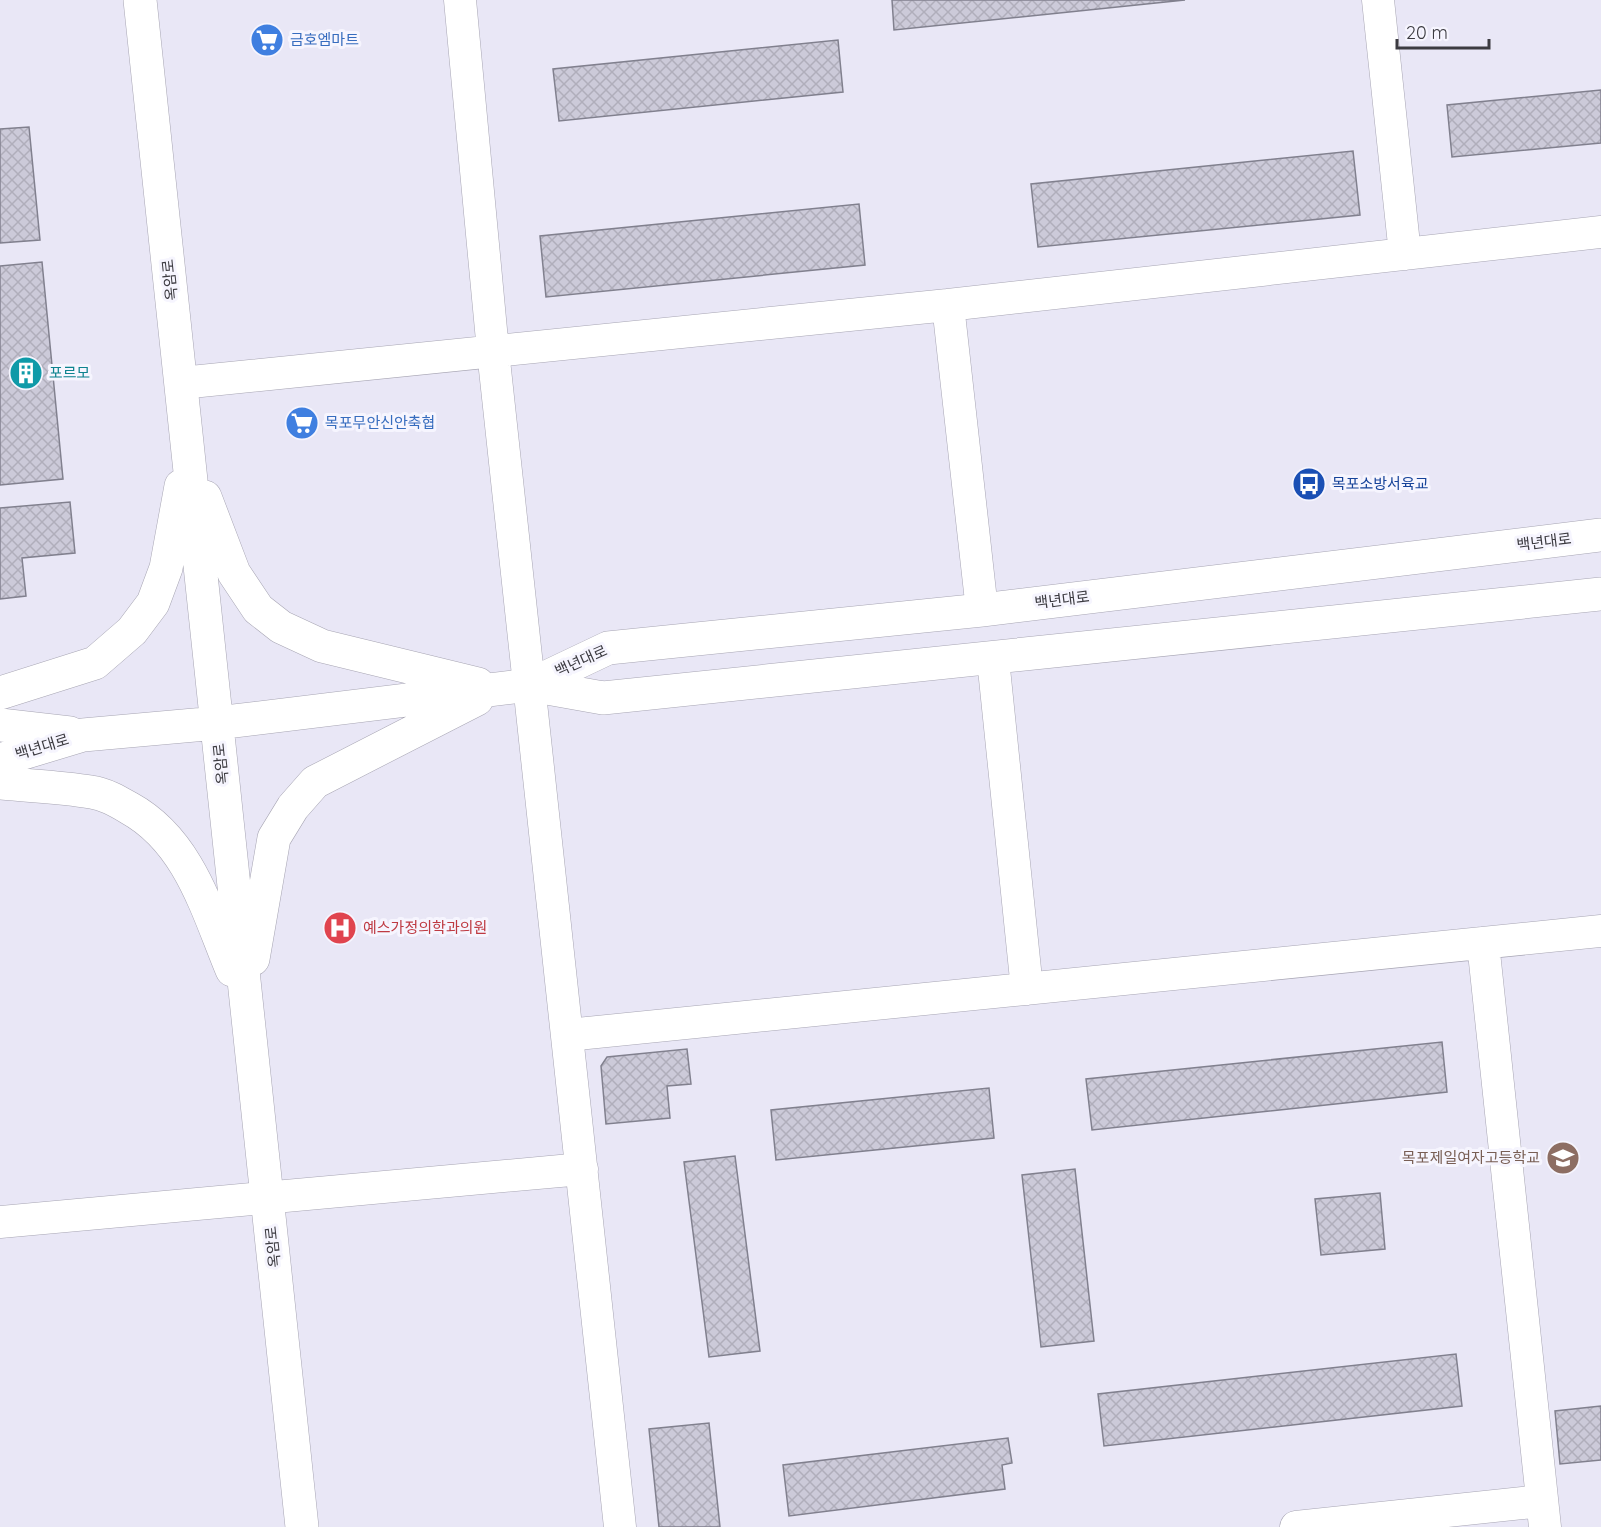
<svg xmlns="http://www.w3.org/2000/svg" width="1601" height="1527" font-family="Quicksand,'Noto Sans KR',sans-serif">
	<defs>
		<pattern id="building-cross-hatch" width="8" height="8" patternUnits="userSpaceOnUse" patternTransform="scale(1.5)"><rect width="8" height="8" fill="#cccad9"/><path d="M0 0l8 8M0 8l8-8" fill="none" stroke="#b0aebb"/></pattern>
	</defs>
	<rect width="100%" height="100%" fill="#e9e7f6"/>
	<path fill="url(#building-cross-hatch)" stroke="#81808e" stroke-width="1.5" d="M892,0h293l-291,30z
		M838,40l5,52 -284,29 -6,-52z
		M1601,90v53l-149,14 -5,-52z
		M29,127l11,113 -40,3v-114z
		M29,127l11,113 -40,3v-114z
		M1353,151l7,64 -322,32 -7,-63z
		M859,204l6,61 -319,32 -6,-61z
		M42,262l21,217 -63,6v-219z
		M70,502l5,51 -53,5 4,38 -26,3v-91z
		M1442,1042l5,50 -355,38 -6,-51z
		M687,1049l4,35 -24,2 3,32 -64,6 -5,-58 6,-9z
		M989,1088l5,50 -218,22 -5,-50z
		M735,1156l25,195 -51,6 -25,-195z
		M1075,1169l19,172 -53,6 -19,-172z
		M1380,1193l5,56 -64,6 -6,-56z
		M1456,1354l6,52 -358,40 -6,-52z
		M1601,1406v54l-41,4 -5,-53z
		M709,1423l11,104h-61l-10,-98z
		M1008,1438l4,25 -10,2 3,24 -216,27 -6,-51z"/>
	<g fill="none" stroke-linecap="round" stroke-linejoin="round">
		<defs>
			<path id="street" d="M460,0l33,351 127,1176
				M1378,0l27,254
				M948,305l34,305
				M181,383l767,-78 653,-73
				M993,659l34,330
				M1483,943l62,584
				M567,1035l1034,-104
				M0,1222l582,-53
				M1296,1527l246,-26"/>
			<path id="secondary" d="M140,0l162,1527
				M205,497l29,76 24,36 23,18 41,19 156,38
				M530,685l78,-37 374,-38 619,-75
				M0,693l95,-30 37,-32 21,-28 13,-35 15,-82
				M0,725l70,8
				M0,760l83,-25 134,-12 313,-38 73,13 998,-104
				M0,783c30,3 61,4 91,9 14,2 26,9 38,16 60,33 78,102 103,162
				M253,959l21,-121 19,-31 22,-25 162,-83"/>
		</defs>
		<use href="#street" stroke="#a7a5b3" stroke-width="33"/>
		<use href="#secondary" stroke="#a7a5b3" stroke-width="34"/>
		<use href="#street" stroke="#fff" stroke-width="32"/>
		<use href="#secondary" stroke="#fff" stroke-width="33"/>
	</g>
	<defs>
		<symbol id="supermarket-disc" viewBox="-11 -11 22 22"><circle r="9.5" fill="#3f7fe0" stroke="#f6f5fe"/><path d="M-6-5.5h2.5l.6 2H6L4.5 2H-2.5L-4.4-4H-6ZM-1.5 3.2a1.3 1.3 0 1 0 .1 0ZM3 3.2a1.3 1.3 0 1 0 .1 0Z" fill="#fff"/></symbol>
		<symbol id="building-disc" viewBox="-11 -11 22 22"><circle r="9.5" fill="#0f9aa8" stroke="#f6f5fe"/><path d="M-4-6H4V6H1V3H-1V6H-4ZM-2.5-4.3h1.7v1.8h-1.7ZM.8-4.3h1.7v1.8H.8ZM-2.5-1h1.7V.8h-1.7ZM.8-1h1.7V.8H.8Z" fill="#fff"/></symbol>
		<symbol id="bus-disc" viewBox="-11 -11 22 22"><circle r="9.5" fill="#1a4fb4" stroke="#f6f5fe"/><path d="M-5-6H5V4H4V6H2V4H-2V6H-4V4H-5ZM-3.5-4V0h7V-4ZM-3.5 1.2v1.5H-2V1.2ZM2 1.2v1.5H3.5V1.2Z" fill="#fff"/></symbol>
		<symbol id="hospital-disc" viewBox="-11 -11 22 22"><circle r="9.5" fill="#e0444e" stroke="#f6f5fe"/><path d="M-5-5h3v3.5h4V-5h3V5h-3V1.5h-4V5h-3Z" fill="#fff"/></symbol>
		<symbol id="school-disc" viewBox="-11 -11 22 22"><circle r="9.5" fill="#8d6e63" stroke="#f6f5fe"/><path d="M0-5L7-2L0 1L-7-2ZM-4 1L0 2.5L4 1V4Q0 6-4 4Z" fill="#fff"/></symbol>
	</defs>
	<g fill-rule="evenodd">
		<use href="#supermarket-disc" x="248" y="21" width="38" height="38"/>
		<use href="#building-disc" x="7" y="354" width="38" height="38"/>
		<use href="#supermarket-disc" x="283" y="404" width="38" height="38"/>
		<use href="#bus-disc" x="1290" y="465" width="38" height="38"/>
		<use href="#hospital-disc" x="321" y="909" width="38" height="38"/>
		<use href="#school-disc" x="1544" y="1139" width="38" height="38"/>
	</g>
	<g text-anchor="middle" stroke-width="6" stroke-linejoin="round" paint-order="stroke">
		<g font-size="15" fill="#366cbe" stroke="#f6f5fe" text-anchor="start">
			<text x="290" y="45">금호엠마트</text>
			<text x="325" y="428">목포무안신안축협</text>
		</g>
		<g font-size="15" fill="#3c3b41" stroke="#f6f5fe">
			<text transform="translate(170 280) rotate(-96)" y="5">옥암로</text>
			<text transform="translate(1544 542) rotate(-7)" y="5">백년대로</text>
			<text transform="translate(1062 600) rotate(-7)" y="5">백년대로</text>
			<text transform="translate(581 661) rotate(-24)" y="5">백년대로</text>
			<text transform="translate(42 747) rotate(-17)" y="5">백년대로</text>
			<text transform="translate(221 764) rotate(-96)" y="5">옥암로</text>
			<text transform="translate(273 1247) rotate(-96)" y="5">옥암로</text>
		</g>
		<g font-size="15" fill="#0d838f" stroke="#f6f5fe" text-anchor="start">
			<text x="49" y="378">포르모</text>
		</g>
		<g font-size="15" fill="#164399" stroke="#f6f5fe" text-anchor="start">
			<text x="1332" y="489">목포소방서육교</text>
		</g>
		<g font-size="15" fill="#be3a42" stroke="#f6f5fe" text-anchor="start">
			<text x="363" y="933">예스가정의학과의원</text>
		</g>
		<g font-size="15" fill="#785e54" stroke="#f6f5fe" text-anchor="end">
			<text x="1540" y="1163">목포제일여자고등학교</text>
		</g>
	</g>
	<path d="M1397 39v9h92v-9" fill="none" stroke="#3c3b41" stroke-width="3"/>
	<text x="1406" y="39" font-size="18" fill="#3c3b41" stroke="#f6f5fe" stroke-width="4.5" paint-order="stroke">20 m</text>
</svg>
